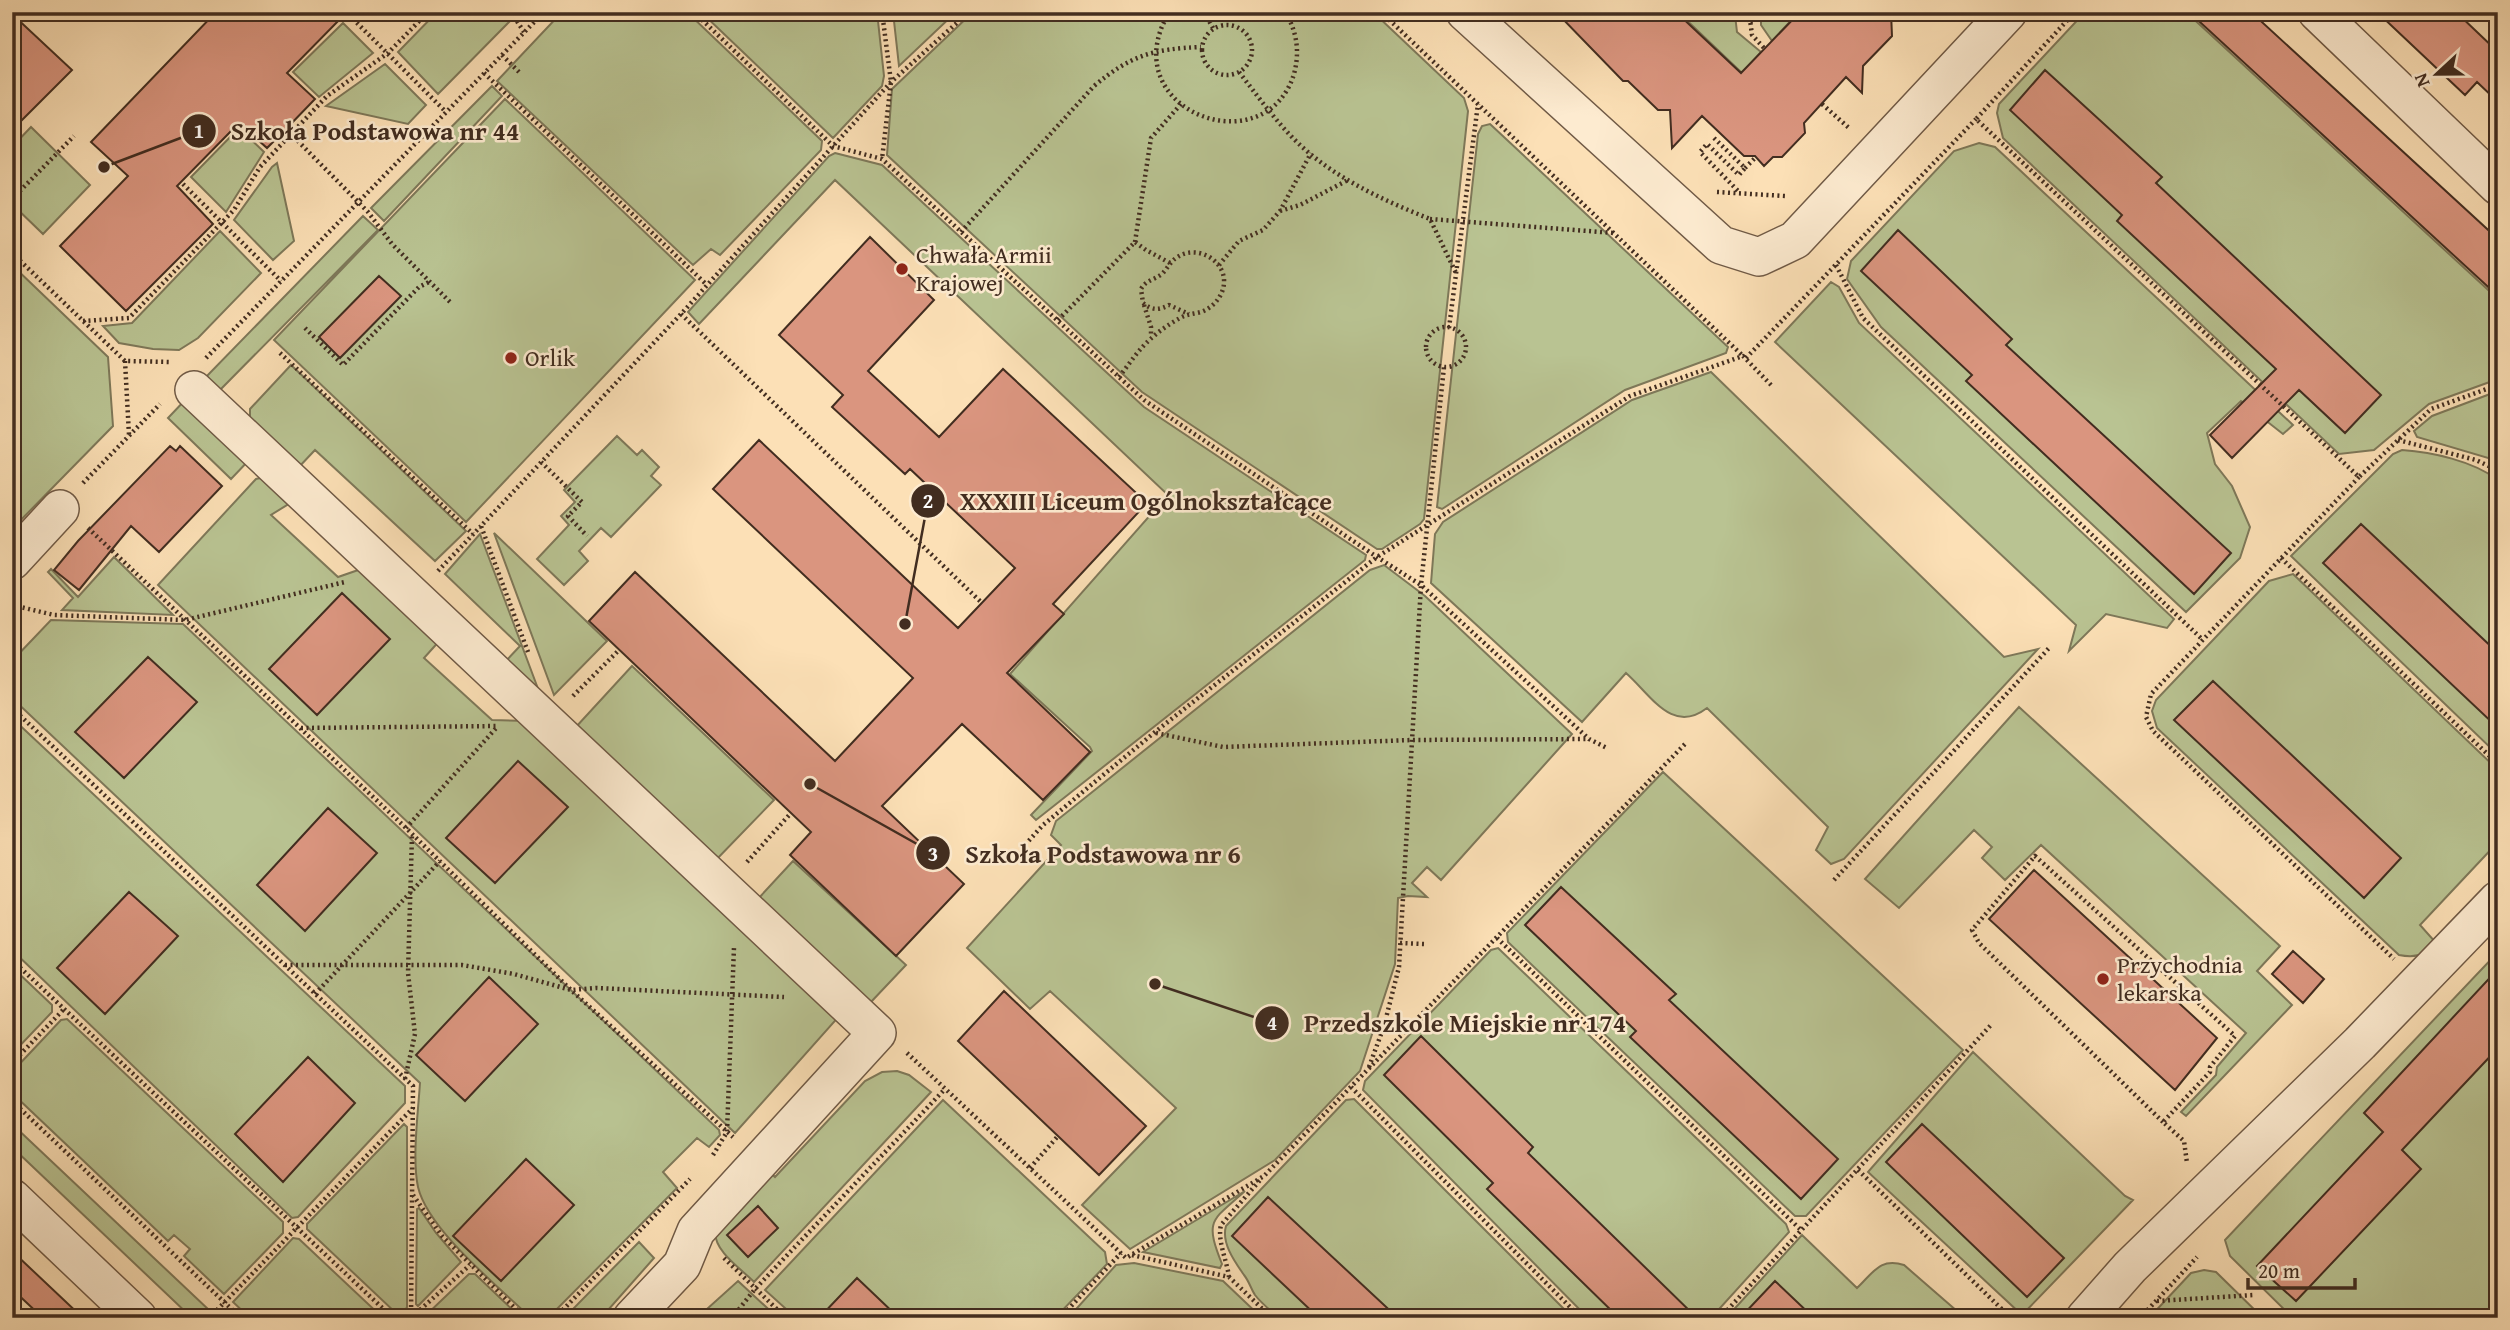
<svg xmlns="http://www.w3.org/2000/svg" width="2510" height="1330" font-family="'Gentium Book Plus',serif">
	<rect width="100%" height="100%" fill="#fce0b6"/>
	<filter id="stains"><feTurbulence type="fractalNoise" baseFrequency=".00286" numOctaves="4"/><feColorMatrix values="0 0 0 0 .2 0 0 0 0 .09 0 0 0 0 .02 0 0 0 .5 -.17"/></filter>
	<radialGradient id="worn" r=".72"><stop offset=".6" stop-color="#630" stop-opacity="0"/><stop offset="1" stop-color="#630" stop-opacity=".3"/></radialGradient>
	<path fill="#b9c392" stroke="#7e7859" stroke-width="2" d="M437,12h69l5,8 -73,74 -40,-42z
		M562,12h125l135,129 -1,9 -101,105 -9,-6 -18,16 -196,-184z
		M701,12h176l7,64 -2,10 -49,52z
		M893,12h63l-57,54z
		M973,12h400l91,86 4,13 -44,408 -4,5 -38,25h-5l-235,-157 -255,-237 5,-66z
		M1678,12h54l3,3 2,17 24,20 -19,21z
		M1767,12h32l-27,29 -11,-16v-7z
		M2085,12h101l312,287v80l-69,25 -55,46 -35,4 -336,-316 -6,-25 2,-9z
		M343,23l30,30 -54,44 -26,-25z
		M385,64l41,41 -18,19 -82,-18z
		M492,86l10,10 -118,125 -13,-13z
		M505,99l190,181 -229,242 -192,-182z
		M1490,124l238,223 -2,6 -101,37 -183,119 -5,-2 41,-373 4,-8z
		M31,127l59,58 -47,49 -31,-30v-57z
		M239,128l25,24 -38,60 -35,-35z
		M1979,143l16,4 298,278 -10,9 -42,-33 -34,32 8,31 17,22 18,41 -10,31 -54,54 -305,-285 -34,-48 4,-18 103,-110z
		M835,153l47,12 262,242 222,148 -1,5 -329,260 -5,-5 61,-64 -2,-4 -80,-73 158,-179 -333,-315 -136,144 -11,-12 141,-156z
		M277,163l17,78 -21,19 -39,-40 38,-53z
		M363,216l15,14 -160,162 -14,-13z
		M220,231l41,42 -63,65 -19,12 -26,-1 -34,-6 -16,-17 29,-3z
		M12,265l96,92 5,69 -99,101z
		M1831,282l8,5 20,36 315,296 -7,9 -61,-14 -37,37 7,-26 -301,-283z
		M291,365l175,166 -31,30 -120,-111 -18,19 -47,-43v-17z
		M1711,372l293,285 34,-8 -194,210 -13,5 -15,-14 12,-23 -121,-119c-35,27 -56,-13 -81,-35l-44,49 -151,-139 4,-49 8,-12 189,-122z
		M2498,391v54l-2,8 -8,5 -71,-21 -3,-6 18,-15z
		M188,397l63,61 -20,21 -63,-61z
		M617,436l20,19 5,-5 17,17 -8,9 10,9 -50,52 -10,-9 -22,23 9,10 -24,24 -27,-26 32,-34 -8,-9 14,-14 -11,-12z
		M2402,450c30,2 71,11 96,30v275l-207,-199 102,-102z
		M269,476l26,24 -24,15 67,62 29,-10 75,71 -18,20 68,62 38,1 311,293 -106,119 -577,-548 98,-106z
		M494,533l113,108 -53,54z
		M480,534l63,168 -40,-38 17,-18 -75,-72z
		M114,557l59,58 -111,-5 11,-12 -25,-26 3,-3 27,28z
		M1384,565l41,31 147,138 -131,146 -14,-13 -15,16 15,14 -19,-1 -10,2 -3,66 -35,107 -85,89 -145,89 -48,-44 94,-97 -126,-117 -20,18 -63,-61 94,-103 -10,-10 5,-14 314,-251z
		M2293,574l205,196v72l-78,83 17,19c-10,12 -23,14 -38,11l-242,-227 -5,-17 4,-11 113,-119z
		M51,620l132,4 536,506 1,5 -11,12 -12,-9 -34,34 14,16 -129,130h-17c-33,-32 -103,-88 -113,-131 -6,-28 0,-74 2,-104l-408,-385v-37z
		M632,666l142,134 -61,63 -138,-135z
		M2019,707l261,239 -23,25 35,34 -106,111 -5,-4 35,-37 1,-8 29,-34 -205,-188 -36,35 -23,-22 10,-11 -18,-17 -75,78 -34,-29z
		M12,718l393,368v17l-107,114 -6,1 -280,-268z
		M1663,772l300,278 -157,166h-11l-287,-274 -1,-9z
		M793,861l113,104 -36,38 -113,-103z
		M1498,948l288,276 3,8 -78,86h-123l-225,-228 2,-9 126,-131z
		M2498,952v366h-205l-63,-62 -5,-16z
		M12,967l40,38v7l-40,42z
		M67,1019l216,203v11l-59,61 -40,-38 6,-7 -16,-14 -6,6 -156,-148v-21l49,-52z
		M1973,1052l152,144 8,4 -111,115 -154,-143z
		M897,1071l12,4 22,17 -177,190c-14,-14 -39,-30 -39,-50l51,-63 9,8 90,-96 17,-9z
		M1354,1099l219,219h-294c-8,-7 -18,-15 -24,-23 -4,-6 -6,-14 -11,-20 -9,-13 -23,-32 -18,-49l120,-126z
		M943,1100l162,152 2,12 -52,54h-259l-31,-28z
		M12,1124l197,186 -8,8h-9l-180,-171z
		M404,1124l3,3v180l-3,7 -6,1 -91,-86v-5z
		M1245,1191c-33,30 -41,28 -23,73l-2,4 -77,-16z
		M419,1208l17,25 25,29 -43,44 -2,-2 1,-95z
		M1802,1235l55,53c16,-15 23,-31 47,-23l61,53h-239z
		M293,1238l6,1 84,79h-133l-17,-16z
		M639,1242l15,16 -53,60h-32l-2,-3z
		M1134,1263l89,18 39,37h-194l48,-53z
		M2204,1270l12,2 47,46h-114l42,-45z
		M469,1274h6l46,44h-98z
		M738,1281l40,37h-81z"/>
	<path fill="#da957f" stroke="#422d20" stroke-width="2" d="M216,12h131l-60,61 28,26 -29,30 -19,19 -28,-25 -62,63 36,38 -87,87 -66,-65 68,-70 -37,-34z
		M1556,12h120l65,61 59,-61h91l1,24 -29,30 -1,27 -16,-16 -42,46 1,10 -23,24h-9l-9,9 -9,-10h-11l-42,-40 -30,32 -2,-38h-12l-30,-29h-5z
		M2189,12h62l247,227v57z
		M2377,12h79l42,40v50l-21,-20 -12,13z
		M12,14l60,56 -60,60z
		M2045,70l117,107 -6,6 225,212 -36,38 -46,-43 -67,68 -22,-23 66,-66 -159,-148 5,-6 -112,-105z
		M1898,230l114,109 -6,6 225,208 -37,41 -228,-213 6,-6 -111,-104z
		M870,237l64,63 -66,71 71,66 64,-68 144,134 -94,101 11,10 -57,59 83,79 -47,48 -81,-76 -80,82 82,78 -68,72 -106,-101 21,-23 -222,-211 46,-49 200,189 78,-83 -200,-189 46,-49 199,188 57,-60 -105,-99 -5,5 -73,-67 11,-12 -64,-60z
		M379,276l22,20 -61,62 -21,-21z
		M170,446l6,5 4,-5 42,40 -63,66 -28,-26 -52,64 -25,-20 24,-29z
		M2361,524l137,129v75l-175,-165z
		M342,593l48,46 -73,76 -48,-46z
		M148,657l49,45 -73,76 -49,-46z
		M2213,681l188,177 -37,40 -190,-178z
		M518,761l50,46 -73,76 -49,-45z
		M328,808l49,45 -72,78 -48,-46z
		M2034,870l183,168 -42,52 -186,-171z
		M1561,887l115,107 -7,6 169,159 -37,40 -171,-162 6,-6 -111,-106z
		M129,892l49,44 -73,78 -48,-46z
		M2293,951l31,28 -21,24 -31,-29z
		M2498,969v79l-96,102 19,19 -125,132 -39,-35 126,-134 -19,-19z
		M489,977l49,47 -73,77 -49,-46z
		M1004,991l142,135 -47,49 -141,-134z
		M1421,1036l112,111 -5,6 169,165h-78l-132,-129 6,-6 -109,-108z
		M308,1057l47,46 -72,79 -48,-48z
		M1922,1124l142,134 -37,39 -141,-135z
		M526,1159l48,46 -73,76 -48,-45z
		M1268,1197l130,121h-79l-87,-82z
		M758,1206l20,22 -30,29 -21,-22z
		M12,1251l71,67h-40l-31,-29z
		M857,1278l42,40h-80z
		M1775,1281l39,37h-74z"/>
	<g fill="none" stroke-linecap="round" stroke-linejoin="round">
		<defs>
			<path id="minor" d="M1465,12l256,233 38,12 36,-17 213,-228
				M2317,12l181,174
				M194,390l683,643 -181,198 -14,34 -50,53
				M12,561l48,-52
				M12,1198l126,120
				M2085,1318l45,-51 230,-224 138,-143"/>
		</defs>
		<use href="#minor" stroke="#705a46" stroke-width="40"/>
		<path stroke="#422d20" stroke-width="4.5" stroke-dasharray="2 3.5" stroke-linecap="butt" d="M511,12l13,20
			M694,12l139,134 49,13 262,241 233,157 44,28 168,154 18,9
			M882,12l9,70 -9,77
			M1169,12c-3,7 -7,13 -9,20 -28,85 107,129 134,42 6,-22 3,-43 -9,-62
			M1204,12l9,16
			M1381,12l362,344
			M1739,12l10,9
			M1749,12l3,23 13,14
			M2075,12l-99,107 383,358 72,-68 67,-24
			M349,15l97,97
			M1750,22l9,-10
			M1202 50a25 25 0 1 1 50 0a25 25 0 1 1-50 0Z
			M502,55l17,17
			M1239,72c17,22 33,44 52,64 37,39 89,63 139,83l26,54
			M484,73l223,212
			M1822,104l27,24
			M286,129l82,83 24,32 60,60
			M1714,138l31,30 -6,7 -32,-31 -7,8 40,41
			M1745,168l11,-11
			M183,184l98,97
			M1717,192l68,4
			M12,199l62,-63
			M1280,211l20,-6 48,-25
			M1430,219l184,14
			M961,232l133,-146c37,-31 59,-37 107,-39
			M1135,242l16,-104 30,-34
			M12,253l113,108 46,1
			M1219,265l20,-24 24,-11 17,-19 31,-58
			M1836,265l27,53 340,322
			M1144,305l7,22v10
			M681,314l301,289
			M1058,320l77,-78 11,8 24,13
			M83,321l46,-3 105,-108 26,-43 67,-71 61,-43 40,-41
			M1426 347a20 20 0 1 1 40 0a20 20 0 1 1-40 0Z
			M305,328l38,37 76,-78 10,-5
			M1449,328l29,-224
			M280,353l193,181
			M206,358l338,-346
			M1746,358l230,-239
			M125,361l4,74
			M1119,377c11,-14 21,-30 35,-41 8,-7 17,-13 26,-18 7,-4 14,-4 21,-6 17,-6 29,-26 20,-43 -9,-16 -30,-22 -45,-11 -6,4 -9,11 -14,16 -8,6 -16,6 -21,15l2,14c10,8 16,7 26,2l20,9
			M2398,440l78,20 19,9
			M541,462l41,40 -14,14 19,20
			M2359,477l-208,217 -5,23 7,14 241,228
			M83,483l77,-79
			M88,528l318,300 165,162 162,147
			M2281,558l217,206
			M438,571l43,-45
			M12,605l42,10 131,5 160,-38
			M528,652l-47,-126 200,-212 210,-232 78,-70
			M573,696l46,-46
			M12,708l401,378 -2,232
			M301,728l198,-2
			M1156,733l67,14 188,-7 178,-1
			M406,828l92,-102
			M1014,857l29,-32 112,-93 222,-175 253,-161 113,-40 29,30
			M747,862l44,-49
			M1834,880l216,-233
			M1497,938l304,292
			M1400,943l24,1
			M12,960l381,358
			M285,965h177l52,9 57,16 25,-2 188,9
			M315,994l125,-133
			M907,1053l219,205 138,-82 421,-432
			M12,1063l52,-54
			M1369,1067l15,-41 15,-59 22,-382 23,-218
			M405,1079l10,-45 -7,-61 4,-138
			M1351,1087l230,231
			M12,1101l229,217
			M2163,1122l-184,-179 -7,-13 63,-74 200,180 -25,31v5l-47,50 21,19 3,22
			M713,1155l14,-23 7,-185
			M1030,1168l28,-32
			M1858,1170l153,148
			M413,1195l29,41 83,82
			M1132,1255l97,22 43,41
			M724,1258l62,60
			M1229,1277c-2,-16 -12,-37 -8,-52l40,-46
			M2157,1301l97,-6
			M217,1310l196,-202
			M412,1317l58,-52
			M555,1318l135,-139
			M732,1318l23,-29 190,-200
			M1060,1318l61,-65
			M1720,1318l271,-293
			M2140,1318l57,-61
			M2269,1318l4,-5
			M2466,1318l32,-9"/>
		<use href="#minor" stroke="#fdebd0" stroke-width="37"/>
	</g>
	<g fill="#8f2418" stroke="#fdebd0" stroke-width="2.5">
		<circle cx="902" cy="269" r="7"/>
		<circle cx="511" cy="358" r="7"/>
		<circle cx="2103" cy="979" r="7"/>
	</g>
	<g text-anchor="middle" stroke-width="5" stroke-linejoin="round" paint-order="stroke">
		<g font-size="24" fill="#422d20" stroke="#fdebd0" text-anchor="start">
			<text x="916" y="263">Chwała Armii<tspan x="916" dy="28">Krajowej</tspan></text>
			<text x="525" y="366">Orlik</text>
			<text x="2117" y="973">Przychodnia<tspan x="2117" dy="28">lekarska</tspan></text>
		</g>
	</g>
	<path fill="none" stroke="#422d20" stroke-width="2.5" d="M104 167L199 131M905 624L928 501M810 784L933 853M1155 984L1272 1023"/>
	<g fill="#422d20" stroke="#fdebd0" stroke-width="2.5">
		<circle cx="104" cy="167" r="7"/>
		<circle cx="905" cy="624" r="7"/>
		<circle cx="810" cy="784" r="7"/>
		<circle cx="1155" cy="984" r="7"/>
		<circle cx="199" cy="131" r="18"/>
		<circle cx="928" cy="501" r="18"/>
		<circle cx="933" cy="853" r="18"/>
		<circle cx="1272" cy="1023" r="18"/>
	</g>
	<g font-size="21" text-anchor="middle" font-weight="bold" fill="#fff">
		<text x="199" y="138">1</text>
		<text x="928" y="508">2</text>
		<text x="933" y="861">3</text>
		<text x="1272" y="1030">4</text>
	</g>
	<g font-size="26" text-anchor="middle" font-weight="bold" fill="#422d20" stroke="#fdebd0" stroke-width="5" stroke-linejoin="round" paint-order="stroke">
		<text x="375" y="140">Szkoła Podstawowa nr 44</text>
		<text x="1146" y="510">XXXIII Liceum Ogólnokształcące</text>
		<text x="1103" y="863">Szkoła Podstawowa nr 6</text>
		<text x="1465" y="1032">Przedszkole Miejskie nr 174</text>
	</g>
	<rect width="2510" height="1330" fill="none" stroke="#fce0b6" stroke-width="42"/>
	<rect x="14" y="14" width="2482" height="1302" fill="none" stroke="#422d20" stroke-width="3.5"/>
	<rect x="21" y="21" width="2468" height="1288" fill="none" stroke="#422d20" stroke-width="2"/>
	<g transform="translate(2437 74) rotate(248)" stroke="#fdebd0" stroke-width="5" paint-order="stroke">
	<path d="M0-5L12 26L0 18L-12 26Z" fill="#422d20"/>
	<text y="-10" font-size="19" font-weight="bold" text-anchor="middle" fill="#422d20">N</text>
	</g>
	<path d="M2248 1278v10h107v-10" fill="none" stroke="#422d20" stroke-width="3.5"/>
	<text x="2258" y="1278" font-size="21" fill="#422d20" stroke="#fdebd0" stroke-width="5" paint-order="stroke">20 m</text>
	<rect width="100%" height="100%" filter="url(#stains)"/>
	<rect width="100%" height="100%" fill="url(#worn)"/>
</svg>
